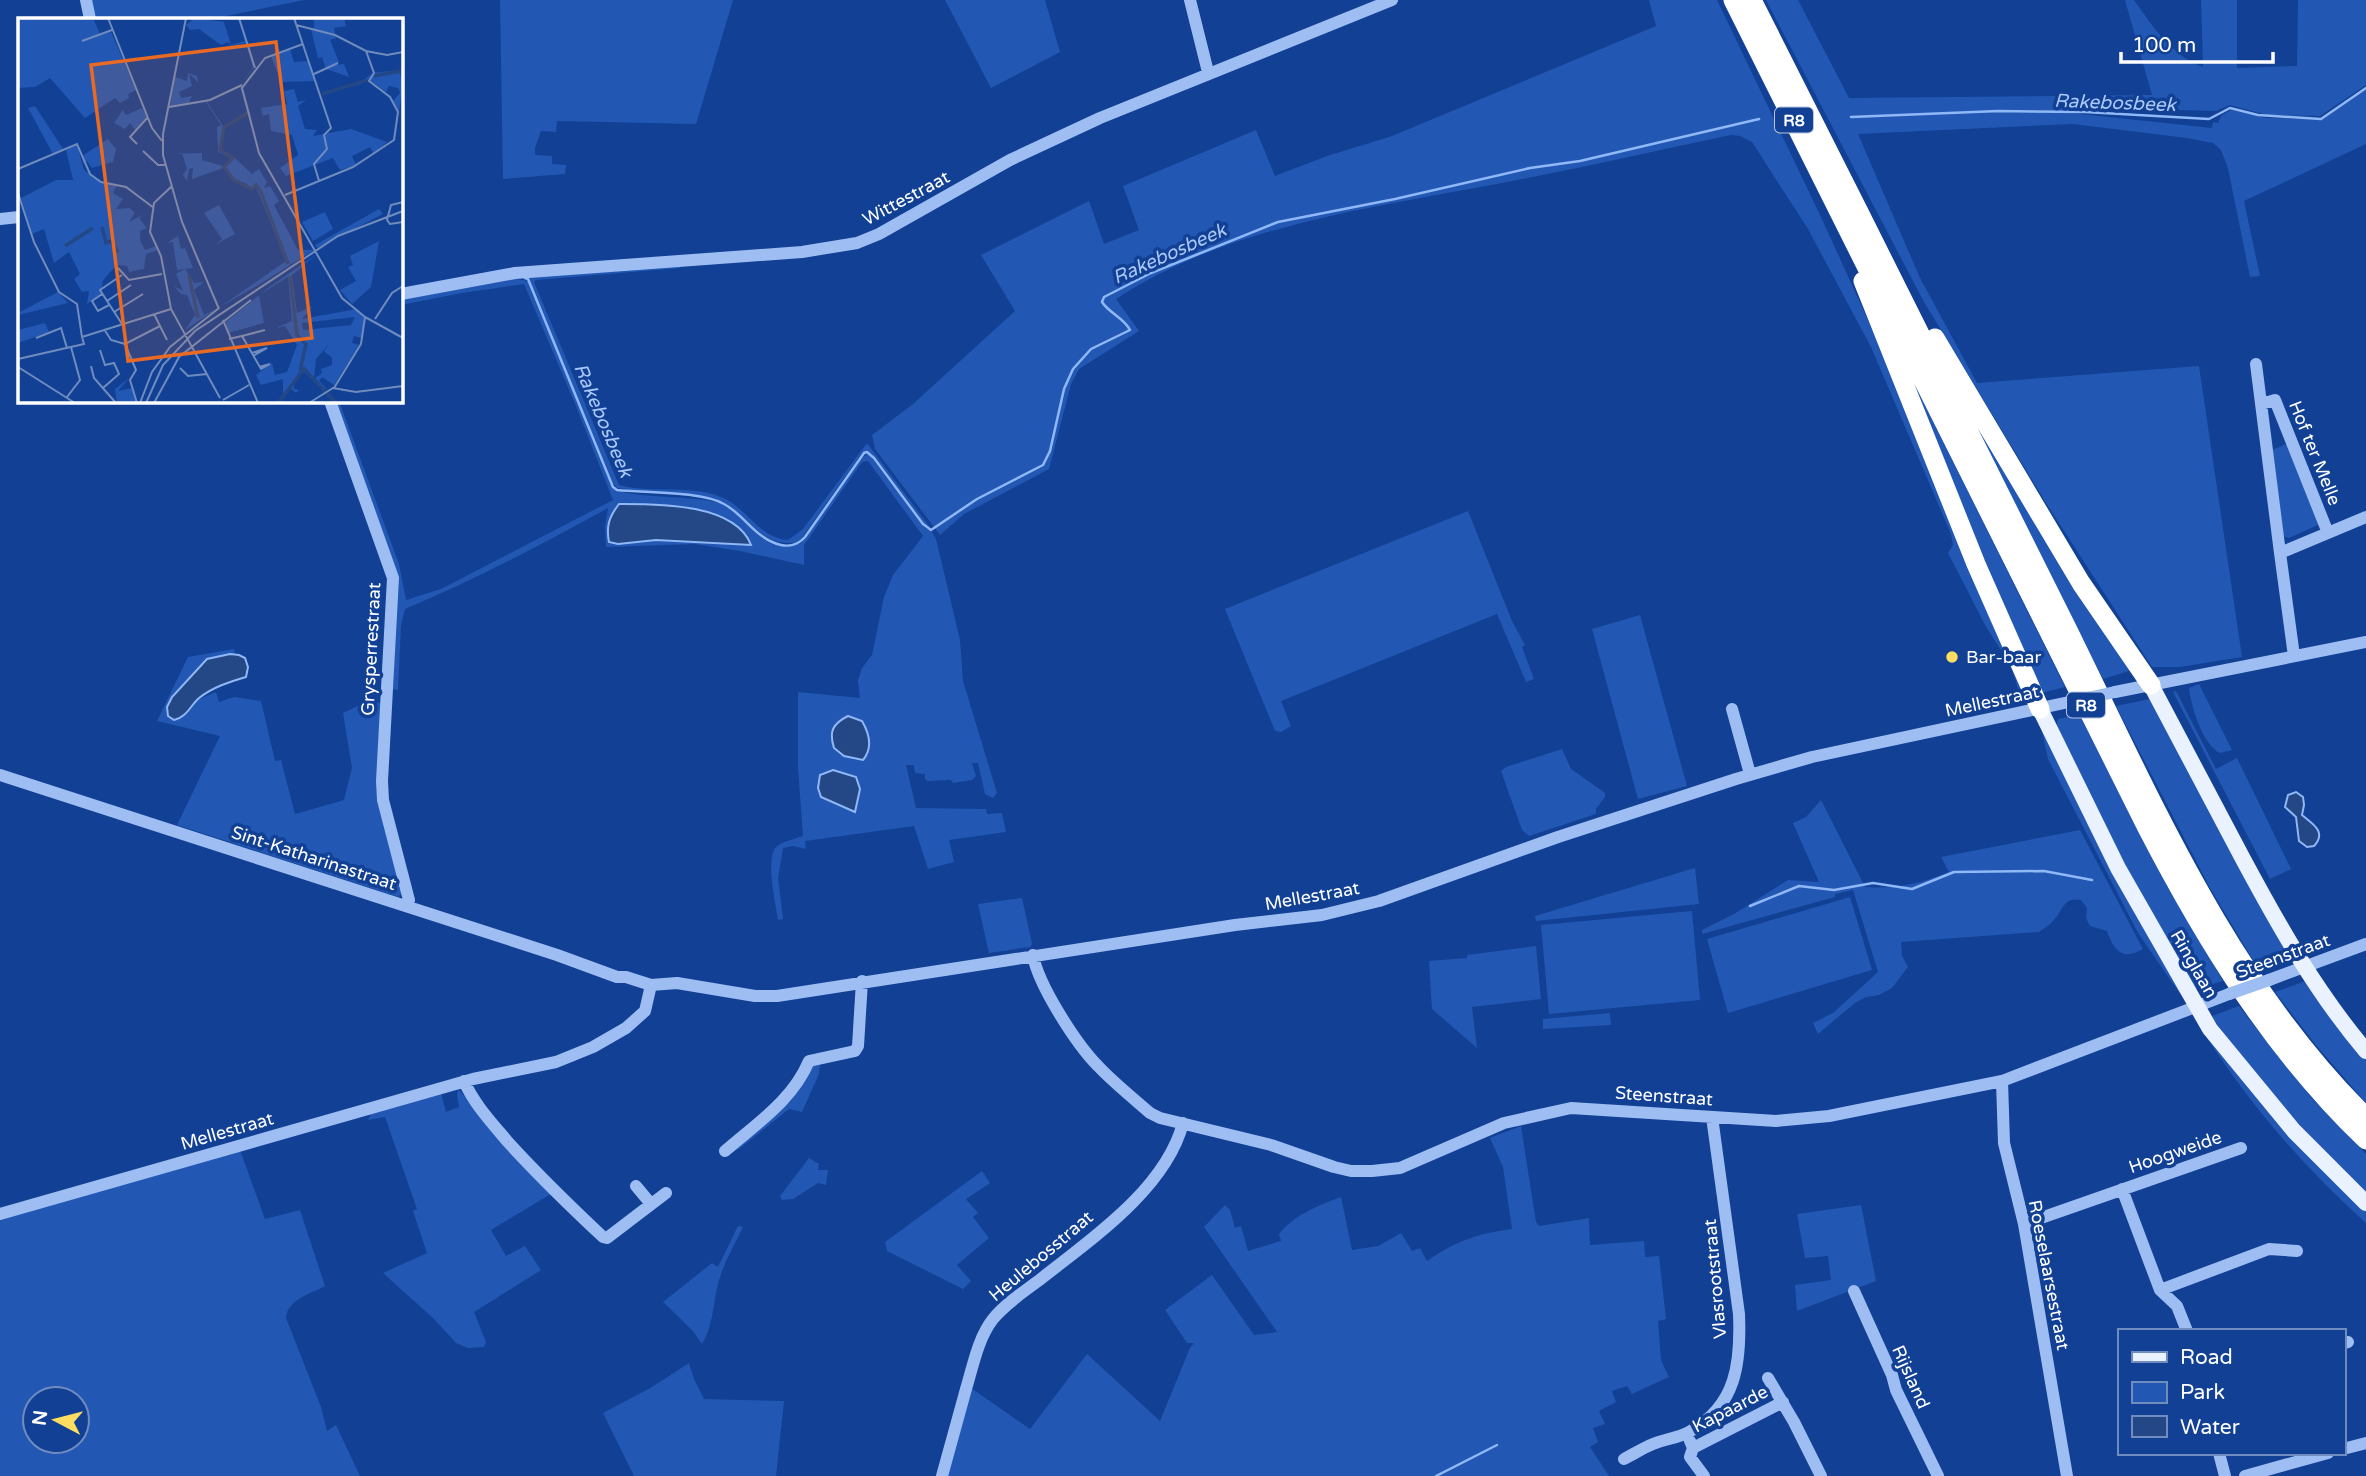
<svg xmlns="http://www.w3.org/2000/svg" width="2366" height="1476" font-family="'Varela Round',sans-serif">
	<rect width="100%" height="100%" fill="#114094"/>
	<path fill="#2258b3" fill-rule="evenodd" d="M89,0h215l-92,19h-119z
		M500,0h233l-37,124 -139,-3 -1,11 -15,-1 -6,17v7l17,1v8l14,1 -1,9 -62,5z
		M945,0h100l15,52 -69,36z
		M1649,0h68l104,217 66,145 140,332 -5,8 -4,-3c2,-28 -23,-55 -35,-78 -12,-23 -23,-46 -35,-68l5,-8 -2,-11 -80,-187 -63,-118 -56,-87 -12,-6 -9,-1c-80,17 -160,35 -240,50 -127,24 -265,42 -375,114l23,32 -60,38 -8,15 -22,85 -85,45 -24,21 -65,-86 -3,-14 41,-31 102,-93 -34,-56 108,-54 15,43 35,-14 -16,-44 133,-56 19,46 52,-20 65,-20 264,-110z
		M1766,0h32l51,98 303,-3 -27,-95h9c19,27 38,56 69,67l-2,-67h36v68l60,-2 1,-66h68v85l-46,31 -53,-1 -37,-10 -14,6 -146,-4 1,6 141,15 1,-6 5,1 4,-8 9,-5 36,8 54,1 45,-30v55l-122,57 16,75 -10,1 -22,-109 -7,-18 -8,-7 -26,-5 -115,-14 -214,10 62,144 57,105 222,-17 43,291 -62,10h-28l-106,-164 -122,-201z
		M681,266l-1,2 -144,12 -2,2 85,203c32,9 69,-1 102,12 26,10 37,41 67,43l15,-11 64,-86 62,83 -2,1 -51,-69 -9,-7 -6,3 -62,88c-41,8 -50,-31 -83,-43l-99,-11 -4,-5 -37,-89 36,93c12,12 84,8 107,16 31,11 40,55 82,40l61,-85 5,-4 3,1 55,73 7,4 4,7 24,101 3,41 34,112 -4,5 -8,-4 -7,-31h-6l4,13 -4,4 -19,3 -2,-3 -23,1 -3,-2v-5l-10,-1 -1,-8h-8l10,43 70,1 1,5 15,-1 4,19 -57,8 5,22 -26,7 -14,-43 -109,15 1,8 -13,-3 -10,2 -5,30 5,41 -5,1c-2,-15 -13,-61 -2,-73 7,-6 18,-8 27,-11l-5,-68v-76l62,6 -2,-18 4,-12 10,-13 12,-58 9,-22 30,-39 -55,-75 -6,1 -58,83v20l-64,-14 -45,-7 -89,3 -1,-20 3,-19c-66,36 -133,72 -203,101l-4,16 -3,65 -5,-1 4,-105 -63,-183h5l60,163 7,36 35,-11 172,-89 -37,-94 -52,-122 -62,9 -61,12v-5l115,-21 12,2 30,70 -31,-76zM619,504l70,4 25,5 10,31 -72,-4z
		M1894,343l171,344 -24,6 -16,-30z
		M1945,365l186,304 -2,2 -26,8z
		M2288,443l32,81 -31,14 -6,-2 -11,-86z
		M1468,511l44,110 13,24 -3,2 12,32 -8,3 -29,-68 -216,87 10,25 -10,6 -6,-1 -50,-122z
		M1640,615l47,171 -49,13 -46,-170z
		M234,649l1,6 -28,4 -35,38 16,14 9,-11 19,-8 3,10 15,-5 27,4 14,60 6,-1 14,54 49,-14 8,-32 -9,-55 25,-12 12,2 -3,91 25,99 -3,4 -222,-72 43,-89 -63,-15 31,-64z
		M2199,684l33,66 -12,3c-18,-9 -29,-47 -31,-65z
		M2176,691l40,78 21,-11 54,111 -21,10 -97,-187z
		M2150,699l138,254 -1,4 -30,10 -47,-79 -94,-182z
		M2079,714l89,174 55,93 -30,9 -53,-91 -84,-170 2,-10z
		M2044,730l107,211 30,52 -1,1 -42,-61 -90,-174 -6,-28z
		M1562,749l9,20 34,24v4l-9,12v5l-67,22 -7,-6 -21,-59 5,-4z
		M1821,800l44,87c31,2 55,-3 84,-15l-8,-15 139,-27 63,119c-21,12 -29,2 -36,-18l-17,-5 -4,-8 1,-10 -6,-8c-18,-3 -17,9 -27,20 -4,5 -10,8 -15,12l-138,10 1,14 6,11 -16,21 -13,7 -13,2 -11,6 -37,31 -5,-11 20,-10 45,-41 -25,-82 -18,4v3l-133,37v-4l32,-16 54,-34 31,2 -26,-59 13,-6z
		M1695,868l4,36 -163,17 -1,-5z
		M1850,897l22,73 -144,43 -21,-74z
		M1022,898l10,46 -2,3 -41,6 -11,-49z
		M1692,911l8,89 -151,14 -8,-89z
		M1536,946l5,53 -69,8 5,41 -45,-39 -3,-48 38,-3v-3z
		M2306,981l60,78v44l-51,-59 -40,-52z
		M2239,1006l70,89 57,59v41l-55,-53 -57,-67 -40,-55 -2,-4z
		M1610,1013l1,12 -68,4v-10z
		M2200,1027l166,183v13c-66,-60 -118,-120 -166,-196z
		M813,1063l7,1 -1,10 -17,38 -13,-3 -50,40 -4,1z
		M458,1089l93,105 -60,36 15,26 19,-10 16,24 -67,42 12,30 -2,5 -16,1 -12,-5 -22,-24 -51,-46 44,-20 -14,-42 4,-2 -32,-92 -17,3 4,-8 69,-19 5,19 13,-5 -2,-12z
		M1521,1126l15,96 3,4 50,-8 1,27 54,-4 1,16 14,-1 7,63 -8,2 3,39 8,17 -37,17 -5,-8 -15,5 4,11 -17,9 6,13 -12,4 5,14 -8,5 19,29h-664l26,-88 59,41 57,-75 73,67 30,-73 4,-5h-7l-22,-33 47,-35 42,60 23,-3 -73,-105 21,-22 5,5 5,18 6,-2 7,25 33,-10 -2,-7c15,-19 40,-29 62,-37l11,53 26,-4 23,-13 11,18 8,-3 7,13c29,-20 49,-27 85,-32l-9,-62 -13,-29z
		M240,1150l25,69 35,-9 25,76c-15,8 -38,14 -39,32l35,89 6,24 9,-6 24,51h-360v-258zM35,1399h42v42h-42z
		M809,1158l10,6 -1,6h10l-2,15 -8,-2 -25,16 -11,1 -2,-4z
		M982,1171l8,12 -24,16 12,14 -5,4 16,21 -32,27 14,16 -8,8 -76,-38 -2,-9z
		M1861,1205l15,76 -79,30 -2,-26 36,-5 -3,-24 -23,2 -8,-44z
		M738,1226l5,1c-9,19 -20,37 -25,57 -5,20 -5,42 -16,60l-9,-13 -30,-29 49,-39 6,4z
		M689,1363l5,16 10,20 80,2 -8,75h-142l-31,-63 49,-26z"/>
	<path fill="#244786" stroke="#90b8f7" stroke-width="2" d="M619,504c38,0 116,-1 132,41l-95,-5 -38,4 -9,-2c-3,-16 0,-25 10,-38z
		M230,654l9,1 6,3 3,9 -2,10c-17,5 -33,10 -47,21 -9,8 -12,19 -25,22l-6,-4 -1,-9 5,-10 35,-38z
		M848,716l14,5c7,12 11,27 1,39l-19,-4 -10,-8c-5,-16 -2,-24 14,-32z
		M833,770l23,7 4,12 -5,23 -34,-15 -3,-9 2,-13z
		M2296,792l7,5 1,8 -2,10c11,9 25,17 12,31l-7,1 -8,-6 -3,-24 -11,-10 3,-12z"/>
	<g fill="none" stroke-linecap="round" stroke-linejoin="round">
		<path stroke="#90b8f7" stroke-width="2.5" d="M1851,117l147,-6 87,1 124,7 21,-11 28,7 63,4 45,-31
			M525,278l3,1 85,208 4,3c28,3 84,1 107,14 21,11 31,35 57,41 9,2 18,-1 24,-8l59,-84 3,-1 7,6 49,66 8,6 46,-31 66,-34 7,-14 14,-62 9,-20 18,-20 39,-19c-6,-12 -21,-17 -28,-28l2,-5 47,-24 127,-51 117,-23 135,-31 50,-7 179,-42
			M1750,906l49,-20 35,4 39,-7 39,6 42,-17 90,-1 48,9
			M1436,1476l61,-31"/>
		<path stroke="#9ebef3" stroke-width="12" d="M86,0l4,19
			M1190,0l18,72
			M0,219l19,-2
			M401,294l114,-21 287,-21 55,-9 22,-9 131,-74 90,-42 292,-118
			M2256,364l24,189
			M330,401l63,177 -11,203 1,19 26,100 -2,6
			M2261,404l14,-4 53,133
			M2294,656l-14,-103 86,-36
			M2115,692l251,-50
			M1732,709l18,65
			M0,775l557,180 60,22h9l25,8 26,-2 78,13h22l458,-71 87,-10 57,-14 179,-64 178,-58 76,-22 257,-55
			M1033,955c5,30 44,90 65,111 16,17 35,32 52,47l10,5 111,27 63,22 17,4h21l28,-3 104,-45 67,-15 205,13 53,-5 173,-35 227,-87
			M2269,980l97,-36
			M464,1081c10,23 28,42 44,61 30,33 62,64 95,95l4,1 59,-45
			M2002,1081l2,62 20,81 43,252
			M725,1151c32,-28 67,-50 84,-90l46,-10 3,-5 4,-65
			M636,1186l15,18
			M2122,1189l38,101 17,16 10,25
			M0,1214l473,-135 83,-17 37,-15 33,-19 19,-17 6,-26
			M2024,1224l217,-76
			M2160,1290l109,-41 28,2
			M1854,1291l38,84 4,15 42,86
			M2343,1343l5,-1
			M1768,1378l26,44 27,54
			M1690,1441l3,7 -3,9 14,19
			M1693,1448l90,-46
			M2343,1449l23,-6
			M2219,1453l6,23
			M1624,1459c10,-5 19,-11 29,-15 12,-5 25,-6 36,-12 48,-26 52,-70 50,-118l-27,-197
			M942,1476c8,-29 16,-58 24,-87 7,-23 12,-51 27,-70 13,-16 32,-28 49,-41 51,-40 124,-90 141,-155
			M2245,1476l83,-23"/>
		<path stroke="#eaf1ff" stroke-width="16" d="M2151,685c31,58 61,116 92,174 36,67 73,133 123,192
			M2040,709l78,159 92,161 84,102 72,72"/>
		<path stroke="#fff" stroke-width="19" d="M1733,0l414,828c59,114 126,223 219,312
			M1752,0c106,208 209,417 314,626 85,172 161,354 300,491
			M1863,281l113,283 64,145
			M1935,338l146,245 70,102"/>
		<path stroke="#9ebef3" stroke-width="12" d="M2069,702l46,-10
			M2229,994l40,-14"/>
	</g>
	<circle fill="#ffdd60" stroke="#114094" stroke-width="2.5" cx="1952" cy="657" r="7"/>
	<g text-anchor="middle" stroke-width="7" stroke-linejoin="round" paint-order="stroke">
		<g fill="#114094" stroke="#b8c6df" stroke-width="2">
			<rect x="1775" y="107.5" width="38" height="25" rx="5"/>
			<rect x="2067" y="692.5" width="38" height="25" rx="5"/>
		</g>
		<g font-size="16" font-weight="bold" fill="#fff">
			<text x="1794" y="126">R8</text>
			<text x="2086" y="711">R8</text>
		</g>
		<g font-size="18" fill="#fff" stroke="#114094">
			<text transform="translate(906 198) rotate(-28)" y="6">Wittestraat</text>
			<text transform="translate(2315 453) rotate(68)" y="6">Hof ter Melle</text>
			<text transform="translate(371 649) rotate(-87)" y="6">Grysperrestraat</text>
			<text transform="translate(1992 701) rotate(-12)" y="6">Mellestraat</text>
			<text transform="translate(314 858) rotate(18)" y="6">Sint-Katharinastraat</text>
			<text transform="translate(1312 896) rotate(-10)" y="6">Mellestraat</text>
			<text transform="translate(2283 956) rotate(-20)" y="6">Steenstraat</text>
			<text transform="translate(2194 964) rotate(60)" y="6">Ringlaan</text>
			<text transform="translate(1664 1096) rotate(4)" y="6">Steenstraat</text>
			<text transform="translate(227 1131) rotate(-16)" y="6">Mellestraat</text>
			<text transform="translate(2175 1152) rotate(-19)" y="6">Hoogweide</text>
			<text transform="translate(1041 1256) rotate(-40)" y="6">Heulebosstraat</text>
			<text transform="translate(2049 1275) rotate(79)" y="6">Roeselaarsestraat</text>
			<text transform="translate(1715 1279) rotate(-95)" y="6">Vlasrootstraat</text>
			<text transform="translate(1911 1377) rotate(66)" y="6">Rijsland</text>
			<text transform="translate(1730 1409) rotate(-27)" y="6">Kapaarde</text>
		</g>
		<g font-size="18" fill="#fff" stroke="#114094" text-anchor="start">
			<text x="1966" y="663">Bar-baar</text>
		</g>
		<g font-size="19" font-style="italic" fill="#aac9fa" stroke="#114094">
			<text transform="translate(2115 102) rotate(2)" y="7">Rakebosbeek</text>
			<text transform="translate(1169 253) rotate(-24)" y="7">Rakebosbeek</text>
			<text transform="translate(604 420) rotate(67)" y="7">Rakebosbeek</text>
		</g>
	</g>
	<g transform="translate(18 18)">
		<rect width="385" height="385" fill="#114094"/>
		<path d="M0,0h75l7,16 11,-2 25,58 -8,4 1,4 -9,5 -5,-5 -30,20 -35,-40 -15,9 -17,1zM177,0l29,4 7,23 14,-4 -7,-23 7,20 9,29 -1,2 -12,15 12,-16 -7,-25 -15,3 -3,-4 -7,3 -22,-16 -9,1 -4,-5zM296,0h30l2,8 -12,2 2,10 -6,2 9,22 -4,3 9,-1 5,13 -23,-8 -4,-12 -4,1 -7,-29h3zM272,31l4,13 15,-1 6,20 -34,1 -10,-26zM382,52l3,15 -4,27 -6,-11 7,-8 -2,-5 -9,-2 -3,6 -18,-13 -9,6 -29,6 28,-7 15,-11zM170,55l9,3 1,6 -9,-8 3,12 -13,6 2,6 11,-2 -3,6 21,-1 31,-15 9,26 3,19 -4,-17 -24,13 -4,22 14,9 17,16 7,-5 8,13 -3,6 6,-2 9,15 -5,4 24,45h16l-54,34 -40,23 66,-46 -30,-74 -4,3 -6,-7 -13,-2 -10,-13 -31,11 1,-11 -4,1 -2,12 -4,-6 4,-6 -5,-16 -9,1 29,-1v7l21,6 9,-8 -14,-6 -1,-25 4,-2 -15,-23 -36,6 5,-31 12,4zM222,69l8,25 -25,14 -16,-24zM276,71l4,13 8,-2 -8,6 7,23 12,1 -4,6 38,-7 36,13 -13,12 -4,-7 -18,9 4,9 -16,5 -7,-12 -47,18 -6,-8 18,-13 -6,-20 -21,-4 -2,-17 -6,2 -2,-8 26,-4 -3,-13zM17,88l28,43 -10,5 -25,-46zM124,90l5,8 -12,14 -5,-7 -5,6 -11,-6 9,-13 3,5zM90,121l8,10 -3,13 -21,6 -5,-7 -4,2 -1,-7zM59,127l7,25 16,12 17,3 -4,8 10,6 -7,10 14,-1 5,5 -6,9 15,-8 -5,4 8,10 -7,3v9l5,10 11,-4 2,4 -12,4 -2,15 -15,3 -2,-6 -10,-1 -14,15 -2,14 -14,10 2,-13 -7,1 -8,-13 6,-5 -11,-22 -15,11 -10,-34 -12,5 -11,-36 35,-18h17l-7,-30zM201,187l16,29 -20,11 7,-6 -18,-26zM361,191l4,5 -66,34 -2,-3zM307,194l8,17 -20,12 -11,-19zM160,218l3,13 4,-1 8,20 -16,2 -4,-28 -6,1zM361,223l-8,46 -19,17 -12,-14 16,-9 -8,-14 5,-2 -3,-9zM299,236l-25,21 5,38 16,-7 -11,13 55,-10 7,7 -2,22 -8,-2 -2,7 7,2 -25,40 -12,-8 -3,4 8,8 -8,-2 -15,-15 -10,9v8l5,1 -3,3 -6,-5 -7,9v-18l-22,6 -5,-10 16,-12 3,12 12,-3 10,-27 -12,-19 -9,2 16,-7 -4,-44 -29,18 5,28 -36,10 -2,-11 42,-34zM337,299l-4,8 -48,5 -1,-7zM313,324l-7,9 8,7v7l-11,4 1,4 -8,6 2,-20zM167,251l9,14 10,-1 -10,8 10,25 12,-6 -31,21 10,-15 -8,-20 -6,-1 -7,-8 9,5 -7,-17zM40,274l10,11 -50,12v-2zM27,305l4,9 -31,11v-13zM111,360l-11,13 15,-3 4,14 -20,1 -2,-14z" fill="#2258b3" fill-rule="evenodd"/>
		<path fill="none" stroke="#244786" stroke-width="3.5" d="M356,58l26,-5 3,6M304,76l45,-14M230,95l-24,14 -4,23 13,8 -9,9 10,13 18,9 4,-4 4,5 28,74M84,209l4,16 5,-2 7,11M47,228l28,-18M171,257l9,43M272,258l7,59 9,9 -6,27M260,385l26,-34 32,34"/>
		<path fill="none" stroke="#708cbf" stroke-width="2" d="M90,0l44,110 10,13M221,0l16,50M276,0l37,110 -7,7 3,14 -13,15 5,17M278,7l39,10 31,16 21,4 16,-3M64,23l30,-11M285,26l-38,14 -23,30 17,65 83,145 23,19M296,56l24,-11M151,89l41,-7 32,-15M145,116v21l19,67 37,87M145,116l23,-116M119,126l-7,-7 18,-20M125,133l15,14h8M0,151l59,-25 13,30 11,8 25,5 28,21M154,168l-18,17 -4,29 11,24 10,53 49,89M0,175l16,49 25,50 18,12 5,33M267,177l68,-28 41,-27 4,-28 -8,-15 -21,-16 5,-8 -8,-22M385,184l-12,3 -4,15 3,4 13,-2M100,250l11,12 33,-6M84,276l-10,7 6,10 11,-6M89,283l24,-16M96,294l29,-18M136,296l13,26M347,299l38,21M357,301l17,-26 11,-7M205,302l35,83M205,304l28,-22M104,306l-22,-34 22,-15M86,311l7,11 14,4M224,318l23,-6M64,319l89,-28M18,320l25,-10 6,20M211,321l13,-3 19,33 9,-5 -11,3M82,332l5,15 9,-2 5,11 -16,14M234,335l15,-5 -14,8M0,341l66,-15 -2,-7M73,348l3,12 22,25M0,349l57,36M162,350l8,8 19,-2M316,370l27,-44 4,-27M49,379l13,-17 -9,-33M205,382l26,-15M119,385l-7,-23 6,-10 -11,-26 35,-18M122,385l12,-31 18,-25 49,-39M128,385l17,-38 32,-34 143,-95 65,-25M136,385l25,-46 44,-35M291,385l24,-15 23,4 47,-6"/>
		<path fill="#ea6a24" fill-opacity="0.15" stroke="#ea6a24" stroke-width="3.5" d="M258,24l36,296 -184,23 -37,-296z"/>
		<rect width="385" height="385" fill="none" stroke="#fff" stroke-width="3.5"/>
	</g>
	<rect x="2118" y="1329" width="228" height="126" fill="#114094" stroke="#708cbf" stroke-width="2"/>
	<rect x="2132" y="1352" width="35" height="10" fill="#eaf1ff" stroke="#708cbf" stroke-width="2"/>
	<text x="2180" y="1364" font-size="21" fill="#ffffff">Road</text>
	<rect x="2132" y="1382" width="35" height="21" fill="#2258b3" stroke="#708cbf" stroke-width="2"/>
	<text x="2180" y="1399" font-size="21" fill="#ffffff">Park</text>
	<rect x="2132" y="1416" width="35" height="21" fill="#244786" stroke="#708cbf" stroke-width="2"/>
	<text x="2180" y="1434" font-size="21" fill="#ffffff">Water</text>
	<g transform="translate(56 1420) rotate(277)"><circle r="33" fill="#114094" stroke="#708cbf" stroke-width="2"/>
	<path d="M0-5L12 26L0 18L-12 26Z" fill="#ffdd60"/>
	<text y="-10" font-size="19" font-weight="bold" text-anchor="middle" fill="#ffffff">N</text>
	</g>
	<path d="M2121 52v10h152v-10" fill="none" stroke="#ffffff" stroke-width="3.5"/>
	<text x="2132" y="52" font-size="21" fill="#ffffff" stroke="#114094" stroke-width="5" paint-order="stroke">100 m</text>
</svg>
